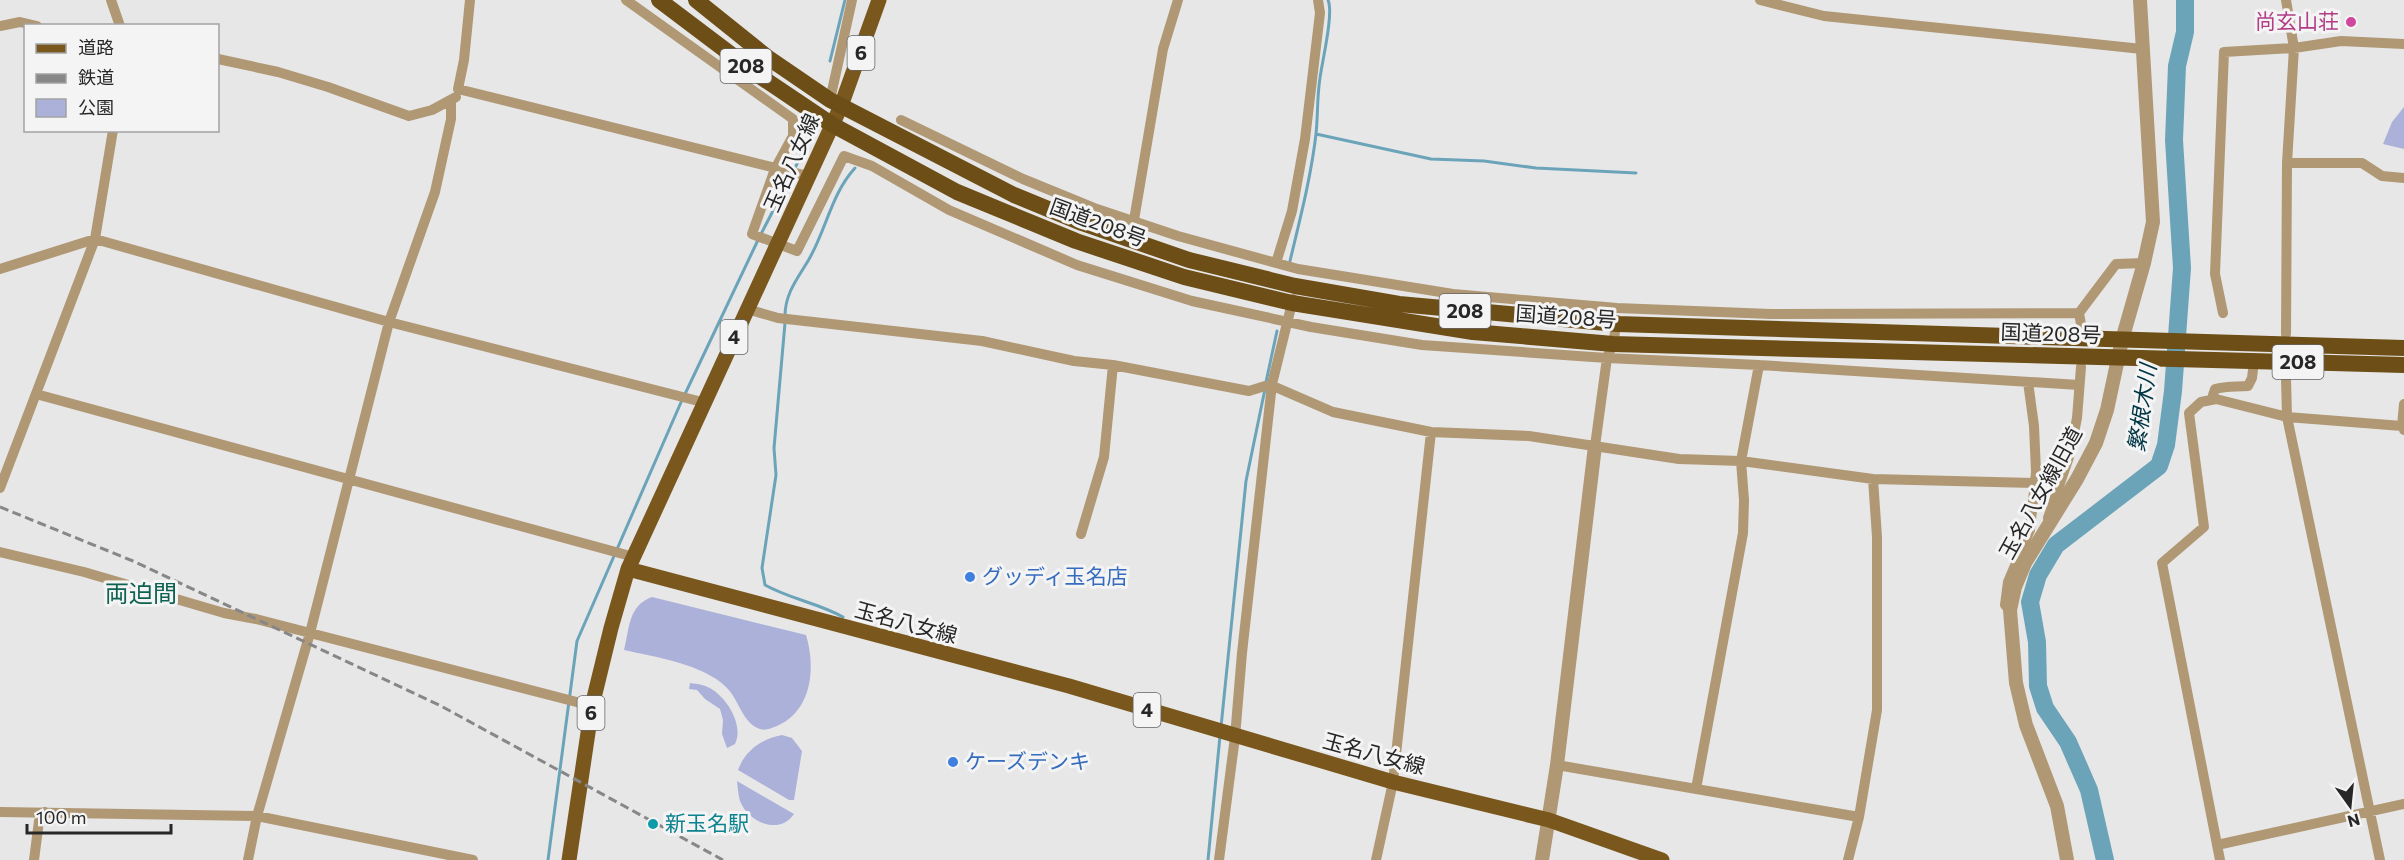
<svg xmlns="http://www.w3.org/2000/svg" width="2404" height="860" font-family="Commissioner,'Noto Sans JP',sans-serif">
	<rect width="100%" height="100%" fill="#e7e7e8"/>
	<path fill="#acb1da" d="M2404,107v42l-21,-5 9,-22z
		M652,597l154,38c10,33 6,76 -29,91 -6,2 -11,5 -17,3 -18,-6 -21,-30 -34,-42 -23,-23 -71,-30 -102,-37 6,-23 4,-44 28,-53z
		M690,683c8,1 16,2 23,7 15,10 31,36 22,54l-8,4 -5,-14 1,-14 -3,-11 -15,-10 -8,-9 -8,-1z
		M782,735l10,3 10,13 -8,49h-5l-51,-30c7,-19 23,-31 44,-35z
		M737,781l57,33c-15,22 -46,8 -54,-13 -2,-6 -2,-13 -3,-20z"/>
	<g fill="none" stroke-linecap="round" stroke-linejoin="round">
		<path stroke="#6ba4b9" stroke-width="3" d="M830,61l15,-61
			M1316,134l115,25 53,2 52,7 100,5
			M794,170l14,-29
			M761,234l30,-58
			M1290,261c10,-42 21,-84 26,-127 2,-19 1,-38 4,-56 2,-16 14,-65 8,-78
			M785,316c0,-22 12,-37 23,-55 18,-30 23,-67 47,-93
			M785,323l-11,125 2,27 -14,93 3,17c25,14 53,18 78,32
			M1266,382l11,-51
			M685,394l73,-154
			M1221,727l25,-246 19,-92
			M548,860l29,-219 105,-241
			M1208,860l12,-124"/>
		<path stroke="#6ba4b9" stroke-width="18" d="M2105,860l-16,-70 -21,-48 -23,-34 -7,-22 -1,-44 -7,-40 8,-27 18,-30 103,-79 7,-21 7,-54 9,-123 -8,-128 3,-74 8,-34v-32"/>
		<path stroke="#b09874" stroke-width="10" d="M111,0l9,26
			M470,0l-6,60 -6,29 350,87
			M626,0l167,119v17l-18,33 -23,65 45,17 47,-95 28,10 77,44 128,55 115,36 119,26 111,18 185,13 152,7 320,20
			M1760,0l64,16 318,33
			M0,26l20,-4 17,4
			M218,59l60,13 50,15 81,29 23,-6 24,-13
			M830,100l22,-100
			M901,120l122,59 71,29 84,28 120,33 155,25 164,14 154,6 308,-1
			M2287,163h75l20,13 22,2
			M1134,220l29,-171 15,-49
			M1276,263l16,-52 13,-72 15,-126 -2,-13
			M0,269l95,-30 294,83 317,81
			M747,309l31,9 204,23 92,20 39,4
			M2223,313l-8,-39 9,-222 70,-4 47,-7 63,3
			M2082,330l-3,-17 37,-49 28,-1
			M2286,334l1,-171 7,-115 -8,-48
			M2286,378l1,39 93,443
			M36,394l598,163
			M2216,399l-3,-4 2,-6c11,-3 21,-2 33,-3l4,-8 2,-17
			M2404,404l-2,22 2,4
			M1595,446l12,-88 6,-14 4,-24
			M0,488l95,-249 18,-109
			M2048,518l21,-61 8,-39 4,-51
			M1081,534l23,-77 9,-92 136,26 16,-5h8l60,26 98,20 98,4 150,23 62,2 132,18 161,4
			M0,552l84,20 140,41 32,6 336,87
			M2009,609l-4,-4 3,-23 22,-52 6,-58 -2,-46 -6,-44
			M1557,765l302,52
			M1696,789l47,-256 1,-33 -3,-39 18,-96
			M0,812l257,4 216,44
			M2217,845l187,-41
			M34,860l5,-39 6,-9
			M248,860l9,-44 53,-183 79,-311 46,-130 16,-73v-19
			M1219,860l16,-123 7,-84 30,-269 21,-85
			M1376,860l17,-78 38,-350
			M1848,860l11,-43 18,-107v-173l-4,-58
			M2220,860l-58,-297 42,-36 -15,-114 12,-11 15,-3 71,18 115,9"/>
		<path stroke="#b09874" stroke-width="14" d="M1542,860l15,-95 38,-319
			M2067,860l-10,-54 -31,-81 -10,-42 -6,-73 5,-23 10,-24 52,-84 19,-36 11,-33 15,-70 22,-77 9,-41 -13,-222"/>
		<path stroke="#7a581d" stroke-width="15" d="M628,569l441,117 324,96 156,38 113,40
			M569,860l23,-154 19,-78 17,-59 213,-463 38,-106"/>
		<path stroke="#6d4e16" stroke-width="16" d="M659,0l102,77 70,47 126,68 119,49 108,36 108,26 181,29 140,12 791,21
			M696,0l71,57 63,43 184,95 68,28 107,37 106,26 104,18 218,20 787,24"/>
		<path stroke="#878788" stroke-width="3" stroke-dasharray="9 4.5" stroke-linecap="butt" d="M0,507l133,54 308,145 282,154"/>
	</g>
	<circle fill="#d1479c" stroke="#f4f4f5" stroke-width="2" cx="2351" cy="22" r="6"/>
	<g fill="#3f7fe0" stroke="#f4f4f5" stroke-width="2">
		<circle cx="970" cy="577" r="6"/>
		<circle cx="953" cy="762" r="6"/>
	</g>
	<circle fill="#0f9aa8" stroke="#f4f4f5" stroke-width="2" cx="653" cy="824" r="6"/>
	<g text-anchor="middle" stroke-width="6" stroke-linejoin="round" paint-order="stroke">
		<g fill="#f4f4f5" stroke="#646466" stroke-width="1.5">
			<rect x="847.5" y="36" width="27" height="34" rx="4.5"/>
			<rect x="720.5" y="49" width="51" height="34" rx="4.5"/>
			<rect x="1439.5" y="294" width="51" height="34" rx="4.5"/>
			<rect x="720.5" y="320" width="27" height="34" rx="4.5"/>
			<rect x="2272.5" y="345" width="51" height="34" rx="4.5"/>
			<rect x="1133.5" y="693" width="27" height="34" rx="4.5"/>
			<rect x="577.5" y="696" width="27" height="34" rx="4.5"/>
		</g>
		<g font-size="20" font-weight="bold" fill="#272728">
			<text x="861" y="60">6</text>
			<text x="746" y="73">208</text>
			<text x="1465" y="318">208</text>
			<text x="734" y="344">4</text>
			<text x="2298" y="369">208</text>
			<text x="1147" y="717">4</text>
			<text x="591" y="720">6</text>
		</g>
		<g font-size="21" fill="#b23c85" stroke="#f4f4f5" text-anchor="end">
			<text x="2339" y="29">尚玄山荘</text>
		</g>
		<g font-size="21" fill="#272728" stroke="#f4f4f5">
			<text transform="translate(792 163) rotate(-66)" y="7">玉名八女線</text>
			<text transform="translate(1098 223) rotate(20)" y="7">国道208号</text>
			<text transform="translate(1566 317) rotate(4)" y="7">国道208号</text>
			<text transform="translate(2051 334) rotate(2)" y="7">国道208号</text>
			<text transform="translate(2041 493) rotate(-61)" y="7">玉名八女線旧道</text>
			<text transform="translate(906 623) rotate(15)" y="7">玉名八女線</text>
			<text transform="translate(1374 754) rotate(15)" y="7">玉名八女線</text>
		</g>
		<g font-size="21" fill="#366cbe" stroke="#f4f4f5" text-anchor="start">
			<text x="982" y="584">グッディ玉名店</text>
			<text x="965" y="769">ケーズデンキ</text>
		</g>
		<g font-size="21" fill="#0d838f" stroke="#f4f4f5" text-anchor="start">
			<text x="665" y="831">新玉名駅</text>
		</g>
		<g font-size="22" font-style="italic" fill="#003544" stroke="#f4f4f5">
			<text transform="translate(2142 408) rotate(-82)" y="8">繁根木川</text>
		</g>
		<g font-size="24" fill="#0e6251" stroke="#f4f4f5">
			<text x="141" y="602">両迫間</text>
		</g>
	</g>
	<rect x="24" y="24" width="195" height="108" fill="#f4f4f5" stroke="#a2a2a3" stroke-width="1.5"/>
	<rect x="36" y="44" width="30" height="9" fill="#7a581d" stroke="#a2a2a3" stroke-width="1.5"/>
	<text x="78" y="54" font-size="18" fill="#272728">道路</text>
	<rect x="36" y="74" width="30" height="9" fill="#878788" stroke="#a2a2a3" stroke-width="1.5"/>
	<text x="78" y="84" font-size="18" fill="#272728">鉄道</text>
	<rect x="36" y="99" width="30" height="18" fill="#acb1da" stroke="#a2a2a3" stroke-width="1.5"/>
	<text x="78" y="114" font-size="18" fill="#272728">公園</text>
	<g transform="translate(2350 806) rotate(165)" stroke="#f4f4f5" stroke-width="4.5" paint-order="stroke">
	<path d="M0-4.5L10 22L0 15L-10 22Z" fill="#272728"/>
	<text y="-9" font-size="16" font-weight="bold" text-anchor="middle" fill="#272728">N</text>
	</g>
	<path d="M27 824v9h144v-9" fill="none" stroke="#272728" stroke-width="3"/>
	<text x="36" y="824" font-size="18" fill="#272728" stroke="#f4f4f5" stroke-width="4.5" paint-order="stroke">100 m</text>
</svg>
